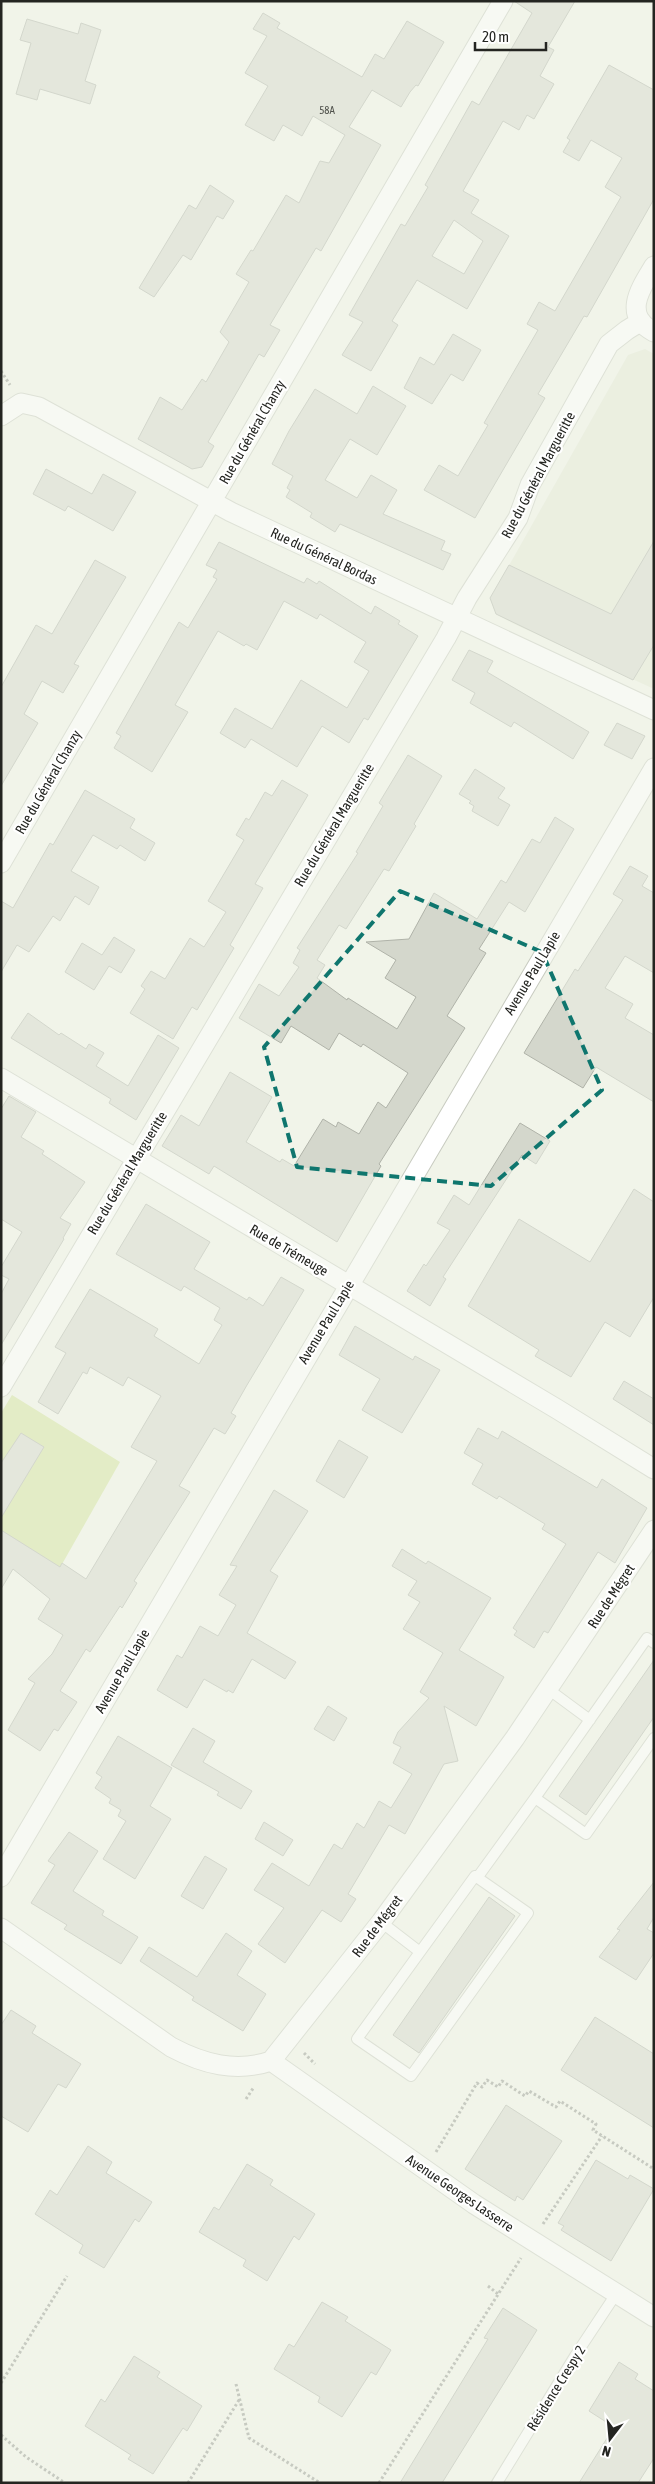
<svg xmlns="http://www.w3.org/2000/svg" width="655" height="2484" font-family="'Asap Condensed',sans-serif">
	<rect width="100%" height="100%" fill="#f1f4e9"/>
	<path fill="#e4e8d6" d="M645,349l9,5v335l-142,-66 -16,-9 -6,-15 138,-244z"/>
	<path fill="#d3e29b" d="M12,1395l108,67 -67,118 -52,-33v-134z"/>
	<path fill="#d4d7cc" stroke="#b0b3a9" fill-rule="evenodd" d="M514,1h61l-27,46 6,3 -14,26 14,8 -20,35 -7,-4 -8,15 -16,-9 -40,70 16,9 -8,13 38,23 -42,73 -50,-29 -25,41 6,4 -27,46 -29,-16 21,-33 -14,-7 52,-91 4,2 23,-39 -3,-2 47,-84 7,4 53,-92zM454,220l29,21 -19,33 -32,-18z
		M263,13l17,10 -3,5 85,49 13,-23 9,5 23,-38 37,21 -26,44 -2,-1 -6,7 -9,15 -29,-17 -23,37 32,18 -60,106 -5,-3 -46,77 10,5 -16,27 -5,-3 -51,88 6,4 -12,21 -10,2 -54,-30 22,-42 22,13 20,-31 4,3 23,-40 -9,-10 29,-50 -13,-8 15,-24 2,1 33,-56 13,8 21,-42 9,2 16,-28 -32,-19 -11,20 -19,-11 -9,16 -29,-16 23,-39 -23,-13 22,-37 -14,-7z
		M27,19l51,15 3,-11 20,7 -16,51 11,4 -6,19 -50,-15 -3,11 -21,-6 15,-51 -11,-3z
		M609,65l45,25v109l-67,118 -3,-1 -46,78 7,4 -70,120 -51,-28 15,-25 19,11 30,-51 -4,-2 54,-93 -11,-6 12,-22 16,9 66,-114 -16,-10 17,-29 -31,-18 -12,21 -16,-9 7,-12 -3,-2z
		M210,185l24,16 -11,18 -6,-3 -26,44 -8,-5 -29,42 -15,-9 50,-83 7,4z
		M453,334l28,16 -18,31 -12,-7 -19,30 -28,-16 16,-31 14,8z
		M373,386l33,20 -29,49 -27,-16 -25,41 32,18 14,-23 26,15 -14,24 62,27 -4,9 10,4 -8,16 -103,-46 -5,8 -25,-15 2,-4 -26,-16 4,-7 -3,-2 6,-12 -21,-12 17,-33 26,-42 42,25z
		M46,469l46,25 11,-20 33,18 -23,39 -45,-25 -3,5 -32,-17z
		M654,541v104l-21,35 -137,-66 -6,-16 19,-33 102,49z
		M219,542l85,41 3,-5 10,6 2,-3 52,33 4,-8 25,15 -2,3 20,12 -50,84 -4,-2 -15,25 -27,-17 -25,41 -46,-28 -6,9 -25,-15 15,-25 37,21 29,-49 46,28 22,-37 -15,-9 12,-20 -46,-28 -3,5 -33,-18 -27,49 -11,-6 -2,2 -26,-15 -43,74 13,7 -36,60 -38,-24 7,-12 -5,-3 63,-111 9,6 29,-49 -4,-2 4,-7 -11,-5z
		M95,560l31,17 -52,87 5,2 -16,27 -21,-12 -18,33 14,9 -37,63v-99l35,-62 16,9z
		M469,650l24,11 -6,11 102,60 -16,27 -59,-37 -3,5 -41,-24 5,-10 -23,-13z
		M617,723l28,13 -13,23 -28,-14z
		M408,755l34,21 -28,48 2,2 -27,45 -5,-2 -38,60 -7,-4 -22,35 8,5 -8,13 30,22 1,-2 49,31 19,-32 -31,-19 11,-18 -30,-18 43,-3 25,-46 43,26 24,-39 5,3 26,-44 8,4 15,-26 19,12 -49,83 -16,-10 -30,47 7,4 -39,63 18,12 -86,136 2,2 -44,76 -123,-76 -5,8 -47,-28 19,-31 18,11 31,-54 42,25 -26,45 34,20 2,-3 12,7 29,-47 13,8 2,-5 21,12 19,-32 8,6 22,-35 -45,-29 -2,3 -22,-14 -10,17 -38,-24 -10,17 -42,-25 20,-34 20,12 20,-29 -6,-4 7,-13 -3,-2 61,-95 -2,-1 27,-46 -4,-3z
		M475,769l30,19 -7,10 12,7 -12,21 -26,-15 2,-5 -5,-3 2,-2 -12,-7z
		M282,780l26,15 -53,89 8,4 -33,57 4,3 -37,62 -5,-3 -19,32 -43,-26 15,-24 -4,-3 10,-15 14,8 25,-41 14,9 22,-35 -18,-11 36,-61 -8,-5 10,-17 3,2 16,-28 7,4z
		M85,790l50,29 -5,9 25,15 -10,18 -25,-16 -3,4 -24,-14 -22,36 28,16 -10,18 -14,-9 -15,25 -7,-5 -24,36 -12,-7 -16,27v-71l12,7 37,-65 3,2z
		M630,866l18,10 -6,10 12,7v80l-29,-17 -20,32 28,16 -8,14 29,17v67l-58,-35 -13,21 -59,-35 51,-84 3,2 45,-71 -10,-6z
		M114,937l21,13 -14,23 -12,-7 -15,24 -29,-18 17,-29 20,12z
		M28,1013l31,22 2,-2 25,16 3,-5 15,9 -8,13 32,20 30,-51 21,13 -43,72 -27,-17 2,-4 -100,-61z
		M9,1096l27,16 -15,25 23,14 -2,3 43,28 -25,36 11,6 -8,14 1,1 -63,106v-51l8,-15 -8,-4v-8l21,-35 -21,-13v-110z
		M520,1123l30,18 -14,23 -14,-9 -79,122 3,2 -16,27 -23,-15 17,-27 2,2 24,-36 -13,-7 17,-28 15,10z
		M634,1189l20,13v95l-24,40 -25,-15 -34,55 -36,-21 4,-6 -71,-44 51,-87 71,43z
		M146,1204l64,38 -16,27 53,31 2,-3 14,9 18,-29 23,13 -57,95 -16,28 5,3 -11,18 -11,-6 -35,58 11,6 -56,89 3,2 -15,25 -2,-2 -30,46 -4,-3 -26,42 17,11 -19,29 -4,-2 -14,22 -32,-21 27,-47 -7,-4 24,-25 11,-19 -25,-16 12,-20 -37,-30 -12,20v-59l59,37 2,-4 24,16 71,-118 -26,-14 30,-51 -33,-19 -5,9 -33,-19 -3,7 -4,-2 -25,42 -20,-12 28,-49 -11,-6 35,-58 68,40 -4,7 45,28 23,-39 -8,-5 6,-12 -36,-22 -3,5 -65,-37z
		M355,1326l58,34 2,-4 25,14 -38,63 -40,-23 18,-31 -41,-24z
		M624,1381l30,18v26l-41,-26z
		M478,1428l20,11 4,-8 95,57 5,-9 45,29 -32,55 -17,-11 -50,81 -4,-2 -10,17 -20,-13 3,-4 -4,-3 53,-84 -24,-15 3,-5 -46,-28 -2,3 -25,-15 11,-20 -19,-11z
		M21,1433l23,14 -43,71v-55z
		M339,1440l29,17 -24,41 -28,-17z
		M274,1490l34,21 -38,60 8,5 -31,57 49,29 -11,17 -33,-20 -19,34 -5,-3 -1,2 -23,-13 -17,29 -30,-18 20,-35 5,3 18,-32 18,10 18,-31 -17,-10 18,-29 -7,-1z
		M402,1549l24,15 2,-3 63,37 -32,52 45,27 -28,49 -32,-20 14,55 -14,3 -39,70 -16,-9 -41,69 8,5 -15,23 -19,-12 -37,53 -27,-19 26,-36 -30,-18 18,-27 37,23 25,-42 8,5 15,-26 7,5 15,-27 12,7 21,-34 -19,-11 8,-16 -8,-4 5,-11 31,-34 -9,-6 23,-39 -40,-24 17,-27 -12,-7 9,-14 -25,-15z
		M654,1660v57l-68,98 -27,-19z
		M328,1706l19,12 -13,23 -20,-12z
		M193,1728l22,13 -12,21 49,29 -11,18 -24,-14 2,-3 -48,-27z
		M118,1736l54,32 -22,38 21,13 -36,60 -32,-20 23,-38 -8,-5 3,-6 -12,-7 2,-4 -16,-11 7,-11 -6,-4z
		M264,1822l29,18 -10,16 -28,-17z
		M69,1832l29,19 -25,40 31,20 -2,4 36,22 -17,27 -57,-35 3,-4 -36,-22 24,-38 -7,-4z
		M205,1856l22,13 -24,40 -22,-13z
		M654,1882v35l-7,12 7,4v20l-18,27 -37,-23 21,-27 -3,-1z
		M489,1897l26,19 -96,137 -26,-18z
		M226,1933l26,18 -15,24 29,19 -23,37 -51,-31 2,-3 -54,-36 9,-14 48,30z
		M11,2010l25,16 -4,7 49,31 -15,24 -8,-4 -30,48 -27,-16v-91z
		M595,2017l59,37v74l-93,-58z
		M506,2105l56,36 -39,59 -6,-4 -2,5 -50,-32z
		M88,2146l24,16 -6,11 46,29 -13,20 -4,-3 -31,49 -25,-15 4,-8 -48,-31 15,-24 7,5z
		M596,2160l32,19 2,-4 24,14 -43,72 -50,-31 3,-4 -6,-3z
		M247,2164l26,16 -3,5 45,29 -16,26 -5,-4 -27,45 -24,-15 3,-6 -47,-28 15,-25 5,3z
		M322,2302l26,15 -3,4 46,29 -15,25 -5,-3 -29,45 -24,-15 2,-5 -46,-28 15,-25 5,3z
		M503,2308l34,22 -95,153h-42l88,-144 -4,-1z
		M134,2356l26,16 -3,5 45,29 -15,25 -4,-3 -30,46 -25,-15 3,-4 -46,-29 16,-27 4,3z
		M619,2362l19,12 -3,5 19,12v67l-16,25h-59l35,-56 -25,-16z"/>
	<g fill="none" stroke-linecap="round" stroke-linejoin="round">
		<defs>
			<path id="service" d="M654,1643l-7,-5 -112,160 51,36 68,-96
				M548,1689l42,31
				M477,1878l58,-80
				M381,1922l39,30 -63,87 54,37 117,-163 -53,-37 -55,76
				M497,2483l78,-127 41,-62"/>
			<path id="minor" d="M654,266c-14,23 -32,49 0,66
				M1,416l20,-13 18,4 192,105 423,198
				M1,863l502,-862
				M1,1078l556,331 97,60
				M1,1387l445,-749 21,-40 51,-80 12,-33 79,-141 18,-14 13,-8
				M1,1877l653,-1109
				M1,1928l170,119c32,17 65,26 100,14l110,-139 134,-184 139,-208
				M271,2061l203,143 180,113"/>
		</defs>
		<use href="#service" stroke="#c8cbc0" stroke-width="12"/>
		<use href="#minor" stroke="#c8cbc0" stroke-width="21"/>
		<path stroke="#959890" stroke-width="3" stroke-dasharray="2.5 2.5" stroke-linecap="butt" d="M1,371l9,14
			M304,2053l11,11
			M246,2099l8,-12
			M436,2152l41,-69 5,4 5,-7 11,7 4,-6 23,15 4,-5 27,16 4,-6 36,23 -3,6 61,39
			M543,2224l59,-88
			M488,2286l10,8
			M1,2383l66,-107
			M236,2384l13,54 71,45
			M1,2435l25,22 39,26
			M188,2483l51,-83
			M379,2483l142,-225"/>
		<use href="#service" stroke="#fff" stroke-width="10"/>
		<use href="#minor" stroke="#fff" stroke-width="19"/>
	</g>
	<path d="M0 0H655V2484H0ZM400,891l142,61 60,138 -111,96 -194,-19 -33,-120z" fill="#f1f4e9" fill-opacity=".55" fill-rule="evenodd"/>
	<path fill="none" stroke="#0f766e" stroke-width="4" stroke-dasharray="10 6" stroke-linejoin="round" d="M400,891l142,61 60,138 -111,96 -194,-19 -33,-120z"/>
	<g text-anchor="middle" stroke-width="4.5" stroke-linejoin="round" paint-order="stroke">
		<g font-size="11" fill="#50524c">
			<text x="327" y="114">58A</text>
		</g>
		<g font-size="14" fill="#242521" stroke="#fff">
			<text transform="translate(252 432) rotate(-60)" y="5">Rue du Général Chanzy</text>
			<text transform="translate(538 475) rotate(-62)" y="5">Rue du Général Margueritte</text>
			<text transform="translate(324 556) rotate(25)" y="5">Rue du Général Bordas</text>
			<text transform="translate(48 782) rotate(-60)" y="5">Rue du Général Chanzy</text>
			<text transform="translate(334 825) rotate(-59)" y="5">Rue du Général Margueritte</text>
			<text transform="translate(532 973) rotate(-59)" y="5">Avenue Paul Lapie</text>
			<text transform="translate(127 1173) rotate(-59)" y="5">Rue du Général Margueritte</text>
			<text transform="translate(289 1250) rotate(30)" y="5">Rue de Trémeuge</text>
			<text transform="translate(326 1322) rotate(-59)" y="5">Avenue Paul Lapie</text>
			<text transform="translate(611 1596) rotate(-57)" y="5">Rue de Mégret</text>
			<text transform="translate(122 1671) rotate(-60)" y="5">Avenue Paul Lapie</text>
			<text transform="translate(377 1926) rotate(-53)" y="5">Rue de Mégret</text>
			<text transform="translate(460 2193) rotate(34)" y="5">Avenue Georges Lasserre</text>
			<text transform="translate(556 2388) rotate(-58)" y="5">Résidence Crespy 2</text>
		</g>
	</g>
	<rect width="655" height="2484" fill="none" stroke="#242521" stroke-width="5"/>
	<g transform="translate(610 2439) rotate(196)" stroke="#ffffff" stroke-width="4" paint-order="stroke">
	<path d="M0-4L9 19L0 12L-9 19Z" fill="#242521"/>
	<text y="-8" font-size="14" font-weight="bold" text-anchor="middle" fill="#242521">N</text>
	</g>
	<path d="M475 42v8h71v-8" fill="none" stroke="#242521" stroke-width="2.5"/>
	<text x="482" y="42" font-size="15" fill="#242521" stroke="#ffffff" stroke-width="4" paint-order="stroke">20 m</text>
</svg>
